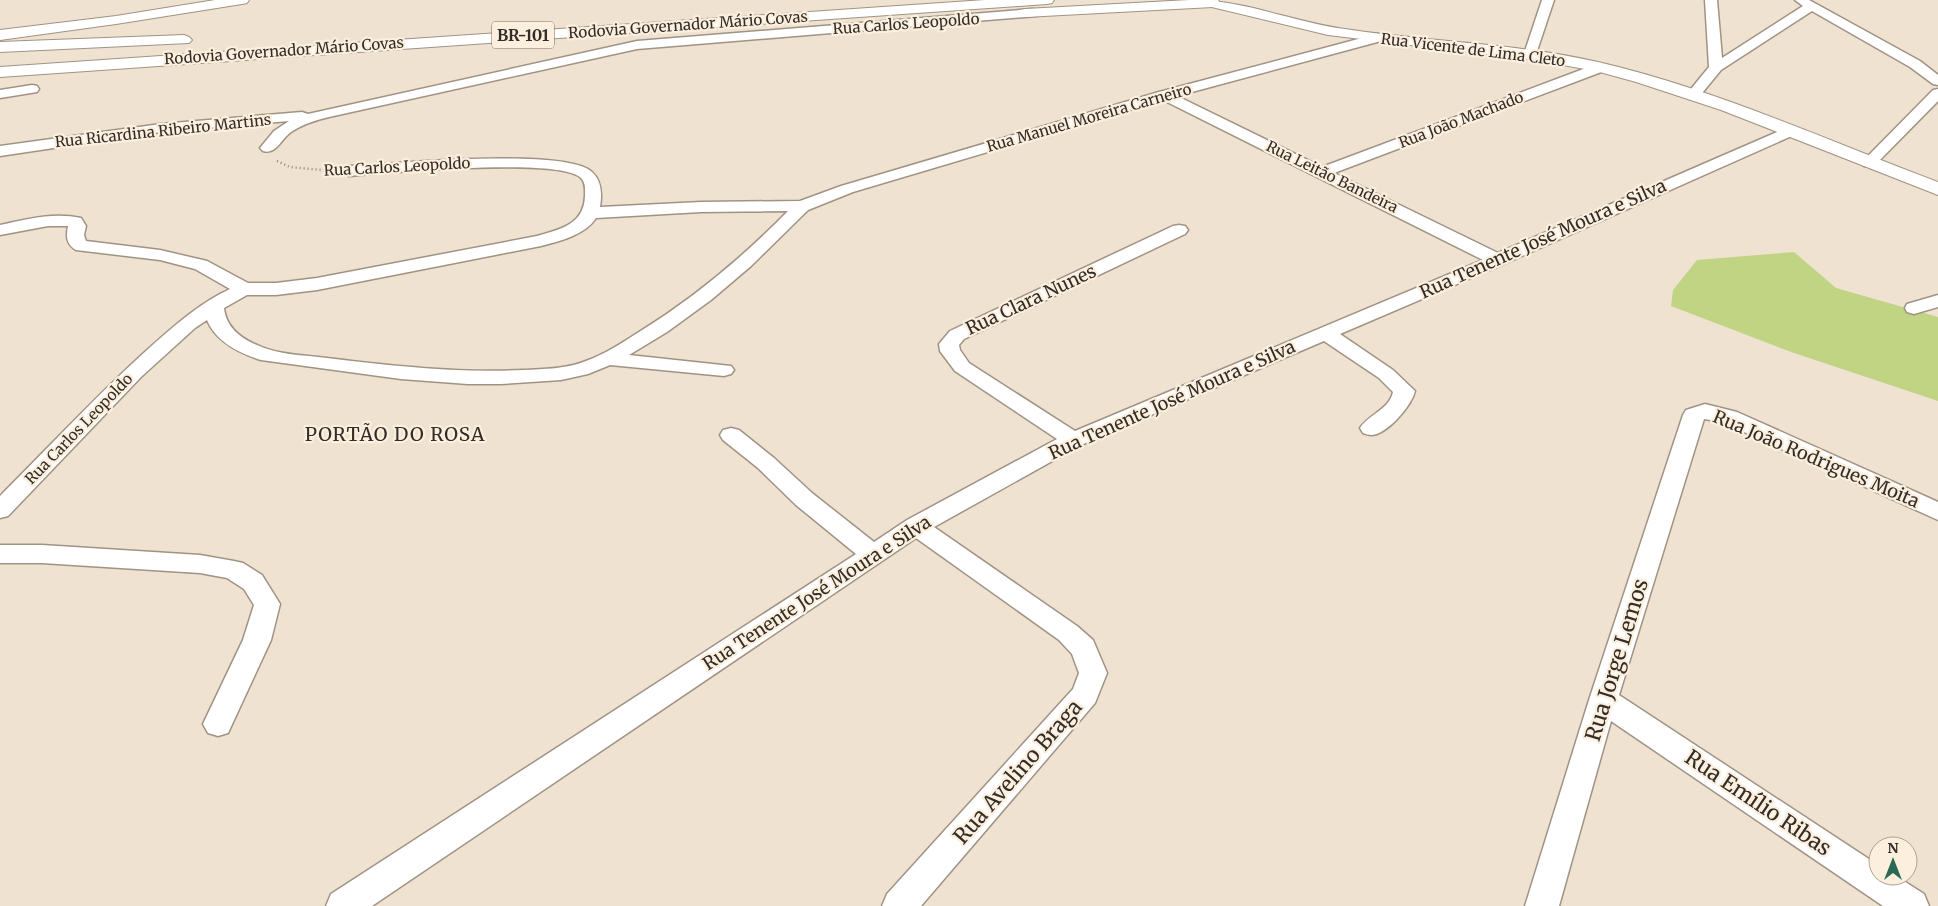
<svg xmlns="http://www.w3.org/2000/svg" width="1938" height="906" font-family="Merriweather,serif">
	<rect width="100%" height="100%" fill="#efe2d1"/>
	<path fill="#c1d484" d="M1794,252l42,36 102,29v84l-147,-49 -120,-46 2,-16 24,-30z"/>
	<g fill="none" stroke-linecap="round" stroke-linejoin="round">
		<defs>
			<path id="minor" d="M1542,0h12l-19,57h-10l-1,-3z
				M1705,0h12l5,58 81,-52 -8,-6h14l111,61 18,14v10l-5,-1 -23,-17 -98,-56 -91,59 -23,28h-10l-2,-3 23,-28z
				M1033,9l4,1 2,3 -2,3 -400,33 -308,68c-13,3 -26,7 -38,15 -10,7 -15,23 -28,19l-3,-3 14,-17 15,-10 -128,11 -161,24v-10l161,-22 141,-12 6,2 329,-73z
				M1377,34l4,1 2,3 -2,3 -204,55 145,71 272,-102h10l2,3 -2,3 -270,102 164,80 286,-124h10l2,3 -2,3 -290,129 -164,70 53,36 22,21c-3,14 -28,44 -44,44 -3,0 -5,-1 -8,-2l-3,-5c9,-14 29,-18 33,-36l-14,-14 -55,-37 -243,104 -147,82 143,99 16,14 14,33 -12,30 -174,203h-39l5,-12 186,-205 6,-16 -7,-19 -13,-14 -143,-102 -544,368h-46l5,-12 525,-340 -60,-49 -38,-37 -35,-28 -3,-5 3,-5 8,-2 8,2 35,28 38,35 62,49 33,-22 150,-81 -102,-68 -15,-20 -1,-7 11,-13 223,-105 6,-1 6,1 3,4 -3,4 -221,105 -5,6 1,5 9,13 106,68 408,-171 -320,-160 -310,92 -45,18 -57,56 -40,34 -44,32 -38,23 102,11 3,4 -3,4 -7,2 -114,-11 -22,9 -27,6 -60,4h-33l-67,-5 -140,-19c-22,-7 -45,-18 -54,-40l-12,8 -54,49 -133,139 -8,2v-22c49,-49 96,-100 147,-146 26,-23 52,-47 83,-61l-35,-20 -35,-9 -84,-10c-10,-6 -10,-14 -8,-24h-20l-48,9v-10c27,-6 54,-13 81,-7l5,8 -2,9 2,6 74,9 47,11 41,22h28l41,-5 220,-42c23,-7 47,-11 48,-40 0,-6 1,-13 -4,-18 -22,-21 -195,-5 -232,-2l-6,-2 -2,-3 2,-3 6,-2c42,-2 217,-19 243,6 10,9 10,23 8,35l101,-5 99,-1 41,-15 318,-94zM788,211c-45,46 -94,87 -149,121 -17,11 -34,22 -53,29 -20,8 -42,8 -63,9 -66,3 -131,-4 -196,-12 -23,-3 -49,-3 -70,-13 -17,-7 -31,-18 -33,-37l23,-13h29l41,-5 224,-44c19,-5 44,-11 55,-28l105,-6z
				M32,85l5,1 2,3 -2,3 -37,6v-8z
				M1938,89v12l-64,65h-10l-3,-3 3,-3 69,-70z
				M1938,295v12l-24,7 -7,-2 -2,-4 2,-4z
				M1705,404l32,8 201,90v18l-216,-98 -18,-3 -85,276 259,170v11h18l28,18 5,12h-46l-272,-185 -52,185h-34l64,-206 94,-285 3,-5z
				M0,545h42l158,10 34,6 9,2 19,12 18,29 -9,36 -43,93 -10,3 -10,-3 -5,-9 40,-84 11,-35 -10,-16 -17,-11 -27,-5 -158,-10h-42z"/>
			<path id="secondary" d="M215,0h34l-2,3 -5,1 -126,20 -116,16v-10l116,-14z
				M1193,0c51,0 101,22 152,29 84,13 170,14 253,33 117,27 228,78 340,120v13l-217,-85 -85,-28 -40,-11 -61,-11 -207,-25 -133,-32z"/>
			<path id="motorway" d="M985,0h69l-2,3 -5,1 -1047,73v-10z
				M1189,0h29l2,3 -2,3 -5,1 -188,10 -5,-1 -2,-3 2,-3 5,-1z
				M184,35l5,2 3,3 -3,3 -189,9v-10z"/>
		</defs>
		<use href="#minor" stroke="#a09384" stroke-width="3"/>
		<use href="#secondary" stroke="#a09384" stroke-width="2"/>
		<use href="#motorway" stroke="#a09384" stroke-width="2"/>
		<path stroke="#90867b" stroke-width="2.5" stroke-dasharray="1 3" stroke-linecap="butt" d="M277,161l13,6 42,4"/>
		<use href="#minor" fill="#fff" fill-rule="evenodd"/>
		<use href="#secondary" fill="#fff" fill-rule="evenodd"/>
		<use href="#motorway" fill="#fff" fill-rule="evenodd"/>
	</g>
	<g text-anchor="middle" stroke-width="4.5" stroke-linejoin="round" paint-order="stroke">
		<g font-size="15" fill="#332d27" stroke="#fcefde">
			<text transform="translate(906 24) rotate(-4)" y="5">Rua Carlos Leopoldo</text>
			<text transform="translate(688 25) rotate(-4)" y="5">Rodovia Governador Mário Covas</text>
			<text transform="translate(1473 50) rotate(7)" y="5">Rua Vicente de Lima Cleto</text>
			<text transform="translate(284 51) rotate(-4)" y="5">Rodovia Governador Mário Covas</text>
			<text transform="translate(1089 118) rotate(-16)" y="5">Rua Manuel Moreira Carneiro</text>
			<text transform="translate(1461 120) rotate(-21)" y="5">Rua João Machado</text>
			<text transform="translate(163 131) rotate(-6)" y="5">Rua Ricardina Ribeiro Martins</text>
			<text transform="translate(397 167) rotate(-3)" y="5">Rua Carlos Leopoldo</text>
			<text transform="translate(1332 177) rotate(26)" y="5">Rua Leitão Bandeira</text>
			<text transform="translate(79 429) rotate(-46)" y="5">Rua Carlos Leopoldo</text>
		</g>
		<rect fill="#fcefde" stroke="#6f675e" stroke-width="1" x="492" y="21.5" width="62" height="27" rx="4"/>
		<g font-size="16" font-weight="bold" fill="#332d27">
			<text x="523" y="41">BR-101</text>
		</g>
		<g font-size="18" fill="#332d27" stroke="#fcefde">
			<text transform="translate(1543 239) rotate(-24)" y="6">Rua Tenente José Moura e Silva</text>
			<text transform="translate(1031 300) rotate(-25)" y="6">Rua Clara Nunes</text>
			<text transform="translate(1172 400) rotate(-24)" y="6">Rua Tenente José Moura e Silva</text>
			<text transform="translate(1816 459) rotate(23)" y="6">Rua João Rodrigues Moita</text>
			<text transform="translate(817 593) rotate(-33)" y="6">Rua Tenente José Moura e Silva</text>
		</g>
		<g font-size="19" letter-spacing="1" fill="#332d27" stroke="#fcefde">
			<text x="395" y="441">PORTÃO DO ROSA</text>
		</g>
		<g font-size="21" fill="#332d27" stroke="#fcefde">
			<text transform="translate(1617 660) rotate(-73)" y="7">Rua Jorge Lemos</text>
			<text transform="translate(1018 772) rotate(-49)" y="7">Rua Avelino Braga</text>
			<text transform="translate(1758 803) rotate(34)" y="7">Rua Emílio Ribas</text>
		</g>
	</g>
	<g transform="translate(1893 861)"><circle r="24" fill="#fcefde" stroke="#aca195"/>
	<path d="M0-4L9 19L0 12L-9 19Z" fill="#2b6955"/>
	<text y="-8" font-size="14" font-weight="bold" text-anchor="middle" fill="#332d27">N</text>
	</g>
</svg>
